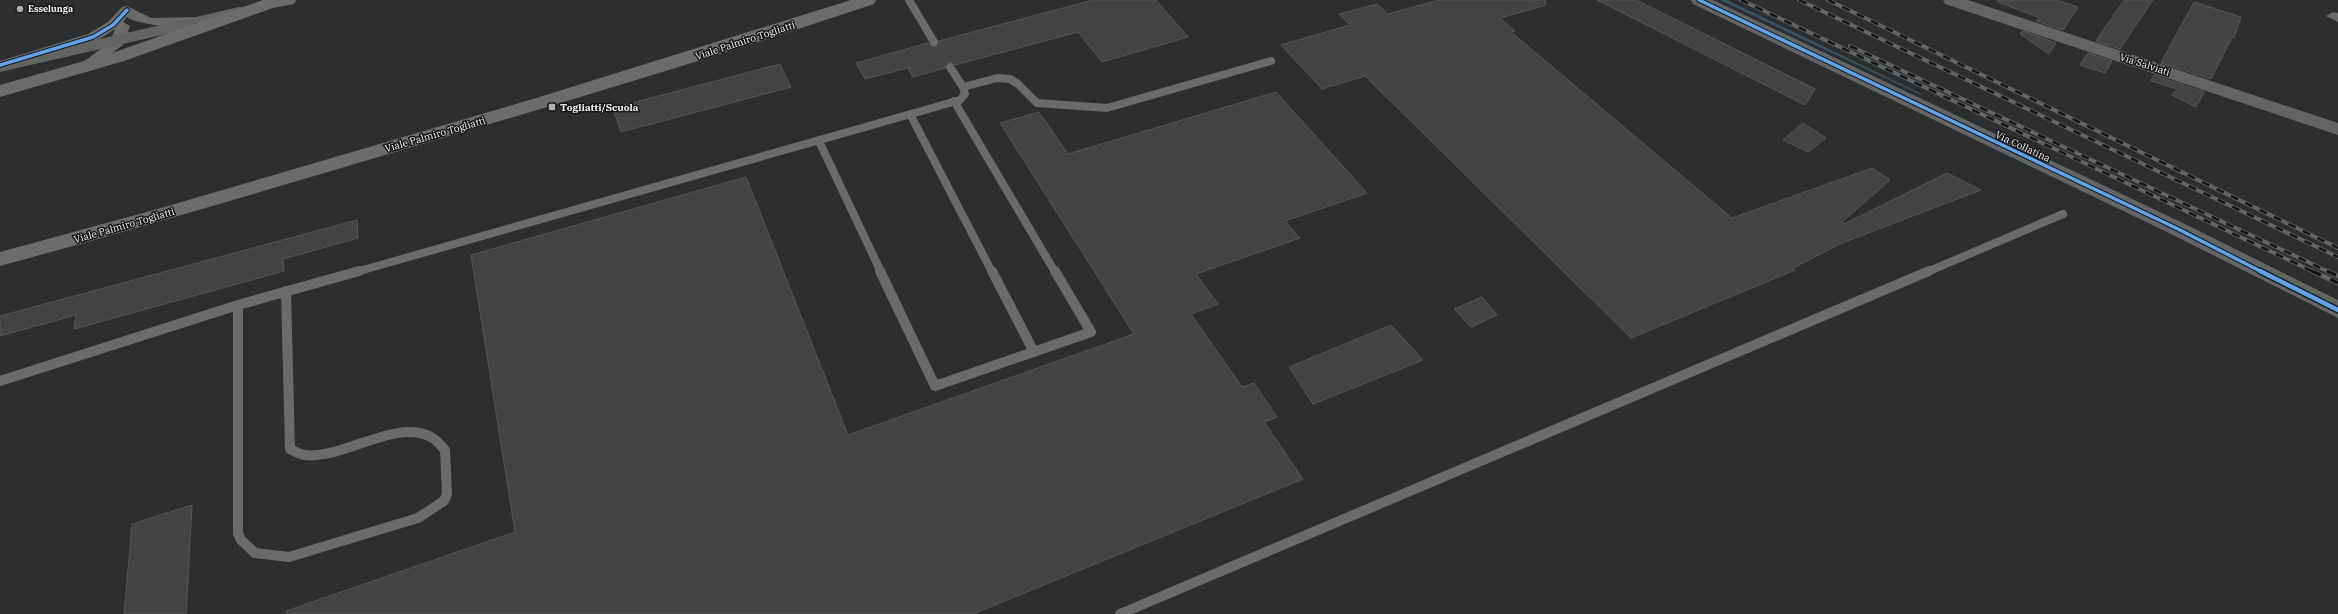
<svg xmlns="http://www.w3.org/2000/svg" width="2338" height="614" font-family="'IBM Plex Serif',serif">
	<rect width="100%" height="100%" fill="#2c2e2f"/>
	<path fill="#395363" d="M1720,0h7l195,94 -1,1z"/>
	<path fill="#434445" stroke="#565858" d="M1093,0h63l32,37 -86,25 -24,-30 -123,33 -6,-3 -4,2v4l-32,9 -5,-9 -43,11 -9,-16 72,-20 6,4 5,-2v-4z
		M1439,0h106l1,5 -46,13 15,13 -4,1 221,186 140,-50 18,12 -48,42 2,2 103,-51 34,17 -139,53 -49,25 2,2 -164,68 -266,-262 -43,13 -41,-44 69,-20 -11,-11 38,-10 11,10z
		M1597,0h39l179,89 -10,16z
		M1998,0h58l22,7 -15,23 -27,-9 4,-3 -42,-16z
		M2124,0h29l-33,49 -24,-8z
		M2194,2l47,15 -7,21 -2,-1 -21,42 -50,-16z
		M2023,31l33,12 -7,11 -29,-20z
		M2088,53l24,8 -7,12 -25,-8z
		M780,64l11,23 -170,45 -8,-24z
		M2154,75l50,17 -8,15 -24,-12 5,-6 -26,-8z
		M1276,92l91,101 -82,28 15,17 -104,36 22,30 -27,10 51,73 12,-4 23,34 -13,5 39,57 -330,135h-686l-1,-3 229,-79 -44,-277 275,-78 102,258 286,-101 -134,-211 39,-11 29,42z
		M1803,123l23,15 -18,14 -25,-12z
		M357,220l1,18 -75,21 1,12 -210,58 2,-14 -76,21v-20z
		M1482,297l15,18 -26,12 -17,-18z
		M1391,325l32,35 -110,44 -24,-37z
		M192,505l-6,109h-62l8,-90z"/>
	<g fill="none" stroke-linecap="round" stroke-linejoin="round">
		<path stroke="#6b6b6b" stroke-width="8" d="M909,0l25,42
			M963,87l34,-9 13,1 8,5 19,19 70,5 164,-47
			M954,101l101,171
			M910,114l82,158
			M819,141l62,131
			M356,272l604,-172 5,-6 -2,-7 -13,-20
			M1927,272l136,-58"/>
		<path stroke="#6b6b6b" stroke-width="10" d="M880,271l55,115 156,-54 -36,-61
			M992,271l42,81
			M238,305v229l3,6 14,13 34,4 129,-39 26,-17 3,-7 -2,-44c-4,-4 -8,-10 -14,-13 -36,-19 -88,23 -127,18 -5,-1 -10,-4 -14,-6l-4,-158
			M0,381l238,-76 121,-34
			M1120,614l809,-343"/>
		<path fill="#6b6b6b" fill-rule="evenodd" d="M127,6l24,12 49,-1 7,4c-8,11 -68,5 -80,-4l-4,5 7,4 -6,18 -35,27 -5,1 -7,-4 2,-3 31,-23 5,-13 -17,11 -98,29v-8l88,-27 20,-12 14,-15z
			M2333,12l5,1v9l-12,-6z"/>
		<path fill="#636565" fill-rule="evenodd" d="M1691,0h22l472,224 153,76v18l-167,-84 -478,-230z
			M1943,0h25l370,123v12l-393,-131z
			M239,7l6,1 3,4 -3,4 -245,56v-10z"/>
		<path fill="#6b6c6d" fill-rule="evenodd" d="M263,0h33l-2,4 -21,4 -149,53 -124,36v-12l112,-32z
			M851,0h25l-2,4c-155,52 -312,99 -469,145 -134,40 -269,80 -405,117v-14l154,-42 379,-111z"/>
		<defs>
			<path id="rail-far1" d="M1741,0l573,272
				M1799,0l539,257
				M1828,0l510,248
				M1850,46l479,226"/>
			<path id="rail" d="M2312,271l26,12
				M2327,271l11,5"/>
		</defs>
		<use href="#rail-far1" stroke="#636465" stroke-width="4"/>
		<use href="#rail" stroke="#636465" stroke-width="5"/>
		<use href="#rail-far1" stroke="#151617" stroke-width="2.5" stroke-dasharray="8" stroke-linecap="butt"/>
		<use href="#rail" stroke="#151617" stroke-width="3.5" stroke-dasharray="10" stroke-linecap="butt"/>
		<defs>
			<path id="cycleway-far1" d="M1699,0l479,229 84,43
				M0,65l93,-28 20,-12 14,-15"/>
			<path id="cycleway" d="M2260,271l78,39"/>
		</defs>
		<use href="#cycleway-far1" stroke="#151617" stroke-width="5.5"/>
		<use href="#cycleway" stroke="#151617" stroke-width="7"/>
		<use href="#cycleway-far1" stroke="#60a3ed" stroke-width="3.5"/>
		<use href="#cycleway" stroke="#60a3ed" stroke-width="4.5"/>
	</g>
	<g fill="#adafb0" stroke="#151617" stroke-width="1.5">
		<circle cx="20" cy="9" r="4"/>
		<rect x="548" y="103" width="8" height="8" rx="2"/>
	</g>
	<g text-anchor="middle" stroke-width="3" stroke-linejoin="round" paint-order="stroke">
		<g font-size="9" font-weight="bold" fill="#f3f5f6" stroke="#151617" text-anchor="start">
			<text x="28" y="12">Esselunga</text>
		</g>
		<g font-size="10" fill="#f3f5f6" stroke="#151617">
			<text transform="translate(745 40) rotate(-18)" y="4">Viale Palmiro Togliatti</text>
			<text transform="translate(2145 64) rotate(18)" y="4">Via Salviati</text>
			<text transform="translate(435 134) rotate(-16)" y="4">Viale Palmiro Togliatti</text>
			<text transform="translate(2023 146) rotate(25)" y="4">Via Collatina</text>
			<text transform="translate(124 225) rotate(-16)" y="4">Viale Palmiro Togliatti</text>
		</g>
		<g font-size="10" font-weight="bold" fill="#f3f5f6" stroke="#151617" text-anchor="start">
			<text x="560" y="111">Togliatti/Scuola</text>
		</g>
	</g>
</svg>
